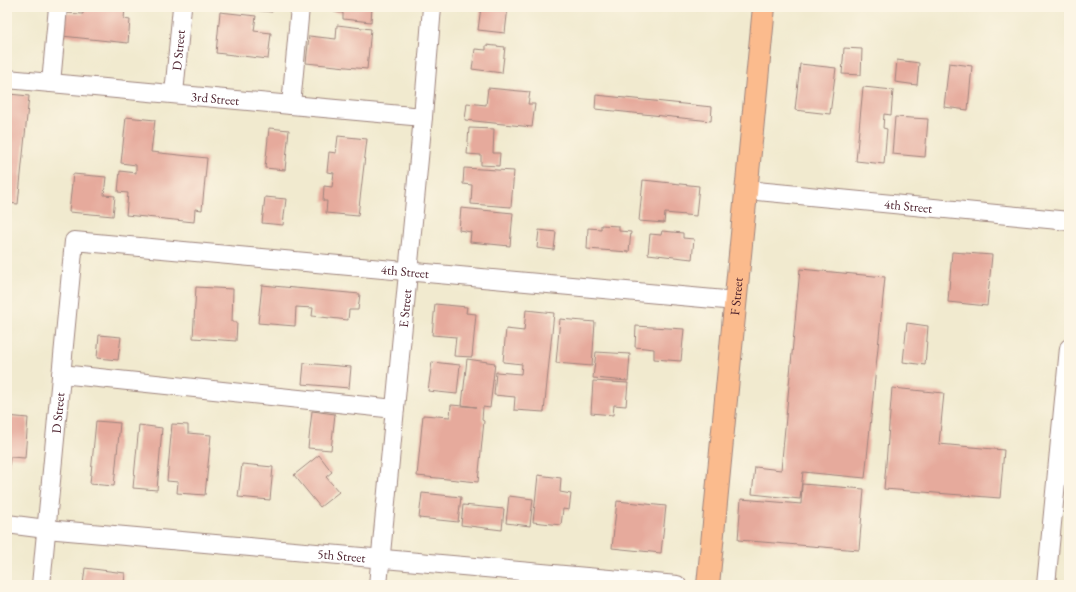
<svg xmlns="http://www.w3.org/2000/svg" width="1076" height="592" font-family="'EB Garamond',serif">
	<rect width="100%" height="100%" fill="#fcf5e5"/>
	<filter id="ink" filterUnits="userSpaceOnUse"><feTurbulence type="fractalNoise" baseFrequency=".025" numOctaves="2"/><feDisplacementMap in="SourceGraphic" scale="8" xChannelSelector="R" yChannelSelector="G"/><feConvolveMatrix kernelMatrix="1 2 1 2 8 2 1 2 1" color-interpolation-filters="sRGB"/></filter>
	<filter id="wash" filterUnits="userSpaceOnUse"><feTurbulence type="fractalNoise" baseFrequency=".012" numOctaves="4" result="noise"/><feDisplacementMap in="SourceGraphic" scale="16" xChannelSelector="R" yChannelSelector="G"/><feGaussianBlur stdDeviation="0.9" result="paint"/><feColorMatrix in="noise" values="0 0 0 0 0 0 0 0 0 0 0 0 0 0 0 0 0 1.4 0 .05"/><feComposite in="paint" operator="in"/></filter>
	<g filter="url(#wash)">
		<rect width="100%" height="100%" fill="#f1eacf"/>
		<g id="blocks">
			<path fill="#e6aa9c" d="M7,7h4l-2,26 -2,-1z
				M83,7h42l-1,12 6,1 -2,23 -66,-7 2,-23 19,1z
				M243,7h30l-1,5 -29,-3z
				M334,7h38l-1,15 -28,-3v-6l-9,-1z
				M481,7h27l-3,26 -27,-3z
				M220,12l36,4 -2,15 17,2 -3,26 -52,-6z
				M337,25l34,4 -4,40 -61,-6 3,-27 27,3z
				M486,45l19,2 -3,26 -30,-4 3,-20 11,1z
				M844,48l18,1 -1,26 -19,-1z
				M897,60l22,3 -2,22 -22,-3z
				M949,63l23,3 -4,44 -24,-3z
				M800,64l36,4 -6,46 -35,-4z
				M863,87l30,3 -2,25 -7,-1 -1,14 4,1 -3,35 -28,-3z
				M488,88l42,4 -2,12h7l-3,23 -67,-7 2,-17 19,2z
				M9,94l20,2 -11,108 -11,-1v-89z
				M596,95l116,12 -1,14 -116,-12z
				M126,117l29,3 -4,32 56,6 -5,52 -7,-1 -1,13 -68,-7 2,-22 -10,-1 2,-21 16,2v-8l-15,-2z
				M895,117l33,2 -3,38 -33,-3z
				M269,128l20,2 -4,40 -20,-2z
				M469,128l25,1 -1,24h7l-1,13 -18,-1v-10l-14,-1z
				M338,136l29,3 -9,77 -32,-3 1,-12h-4l1,-15 8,1 2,-14 -7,-1 2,-20 7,1z
				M464,168l50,3 -3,36 -40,-3 1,-19 -9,-1z
				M73,174l33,3 -2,18 11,1 -2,20 -44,-4z
				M643,180l56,6 -3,30 -31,-3 -1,10 -25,-2z
				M265,197l21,2 -3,26 -21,-2z
				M461,208l52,5 -3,33 -40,-4 1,-10 -12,-2z
				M601,225l18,1v5l12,1 -2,20 -42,-3 1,-21 13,1z
				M539,230l17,2 -2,18 -17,-2z
				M662,231l21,2v5l11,1 -2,20 -44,-5 2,-20 11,1z
				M952,252l40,3 -5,51 -39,-4z
				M800,269l85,8 -20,201 -62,-6 -3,27 -48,-5 3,-27 26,3z
				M262,285l98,9 -2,16h-9l-1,10 -36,-4 1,-8 -17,-1 -1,19 -37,-3z
				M196,287l37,2 -1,33h5l-1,19 -43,-3z
				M435,304l32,3 -1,6 10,1 -4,43 -18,-1 2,-19 -24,-2z
				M526,310l28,3 -10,99 -30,-2 1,-13 -21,-2 2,-23 25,2 1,-10 -19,-2 3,-33 18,2z
				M560,319l35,3 -3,44 -36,-3z
				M907,323l21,3 -3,39 -22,-3z
				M636,326l48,3 -3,32 -27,-2v-10l-19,-2z
				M99,335l22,2 -3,23 -21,-2z
				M596,352l34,2 -2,27 -35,-3z
				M467,359l28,4 -5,45 -7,-1 -1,13 2,1 -6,61 -61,-6 6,-61 27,2 1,-12 25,2 -14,-2z
				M432,362l28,3 -3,29 -29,-3z
				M304,363l47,4 -2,21 -47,-4z
				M593,381l35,2 -2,23 -12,-1 -1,10 -22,-2z
				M892,388l52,5 -5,51 65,6 -4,48 -116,-9z
				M312,411l23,3 -4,36 -23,-2z
				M7,416l21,2 -3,40 -15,-1 -1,8h-2z
				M96,421l24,2 -6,63 -24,-2z
				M172,424l16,1v8l23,2 -6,60 -28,-2 1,-11 -11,-1z
				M139,425l23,3 -5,62 -24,-2z
				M319,455l13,17 -6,5 13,15 -19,15 -26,-32z
				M242,464l31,3 -3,33 -32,-3z
				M538,475l23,3 -1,14 11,2 -2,16 -6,-1 -2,16 -28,-3z
				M802,484l62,5 -5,61 -121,-10 3,-41 60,5z
				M422,493l39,4 -3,25 -39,-4z
				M509,496l24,3 -3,27 -24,-3z
				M617,501l49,5 -5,47 -49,-5z
				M463,505l41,4 -2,21 -41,-5z
				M85,568l40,5 -1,12h-41z"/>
		</g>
	</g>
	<g filter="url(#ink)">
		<use href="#blocks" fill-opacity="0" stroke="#9e847d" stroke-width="1"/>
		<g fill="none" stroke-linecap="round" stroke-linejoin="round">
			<defs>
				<g id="minor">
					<path id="s1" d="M7,79l416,38"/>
					<path d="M51,83l7,-76"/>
					<path id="s2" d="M174,94l8,-87"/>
					<path d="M291,105l9,-98"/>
					<path id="s3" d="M747,190l322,31"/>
					<path d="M61,374l334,35"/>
					<path id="s4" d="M7,524l39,5 631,56"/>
					<path id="s5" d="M41,585l33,-344 662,60"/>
					<path id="s6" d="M378,585l45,-468 9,-110"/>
					<path d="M1046,585l23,-237"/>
				</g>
				<g id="major">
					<path id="s7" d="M708,585l56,-578"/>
				</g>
			</defs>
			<use href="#minor" stroke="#9e847d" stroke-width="20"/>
			<use href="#major" stroke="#9e847d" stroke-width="24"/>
			<use href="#minor" stroke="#fff" stroke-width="18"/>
			<use href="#major" stroke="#fbbb8d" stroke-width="22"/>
		</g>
	</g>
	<g text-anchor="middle" stroke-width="3" stroke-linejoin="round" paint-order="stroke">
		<g font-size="13" fill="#4a1f2b" stroke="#fcf5e5">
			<text dy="5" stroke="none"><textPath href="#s2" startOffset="44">D Street</textPath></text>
			<text dy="5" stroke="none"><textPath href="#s1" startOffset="209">3rd Street</textPath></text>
			<text dy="5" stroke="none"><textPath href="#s3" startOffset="162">4th Street</textPath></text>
			<text dy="5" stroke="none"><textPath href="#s5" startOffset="678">4th Street</textPath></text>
			<text dy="5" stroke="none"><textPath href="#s7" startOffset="290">F Street</textPath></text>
			<text dy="5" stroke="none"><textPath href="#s6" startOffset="278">E Street</textPath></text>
			<text dy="5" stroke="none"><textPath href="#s5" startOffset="173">D Street</textPath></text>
			<text dy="5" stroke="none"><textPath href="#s4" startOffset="336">5th Street</textPath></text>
		</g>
	</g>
	<rect width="1076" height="592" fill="none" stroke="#fcf5e5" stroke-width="24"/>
</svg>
